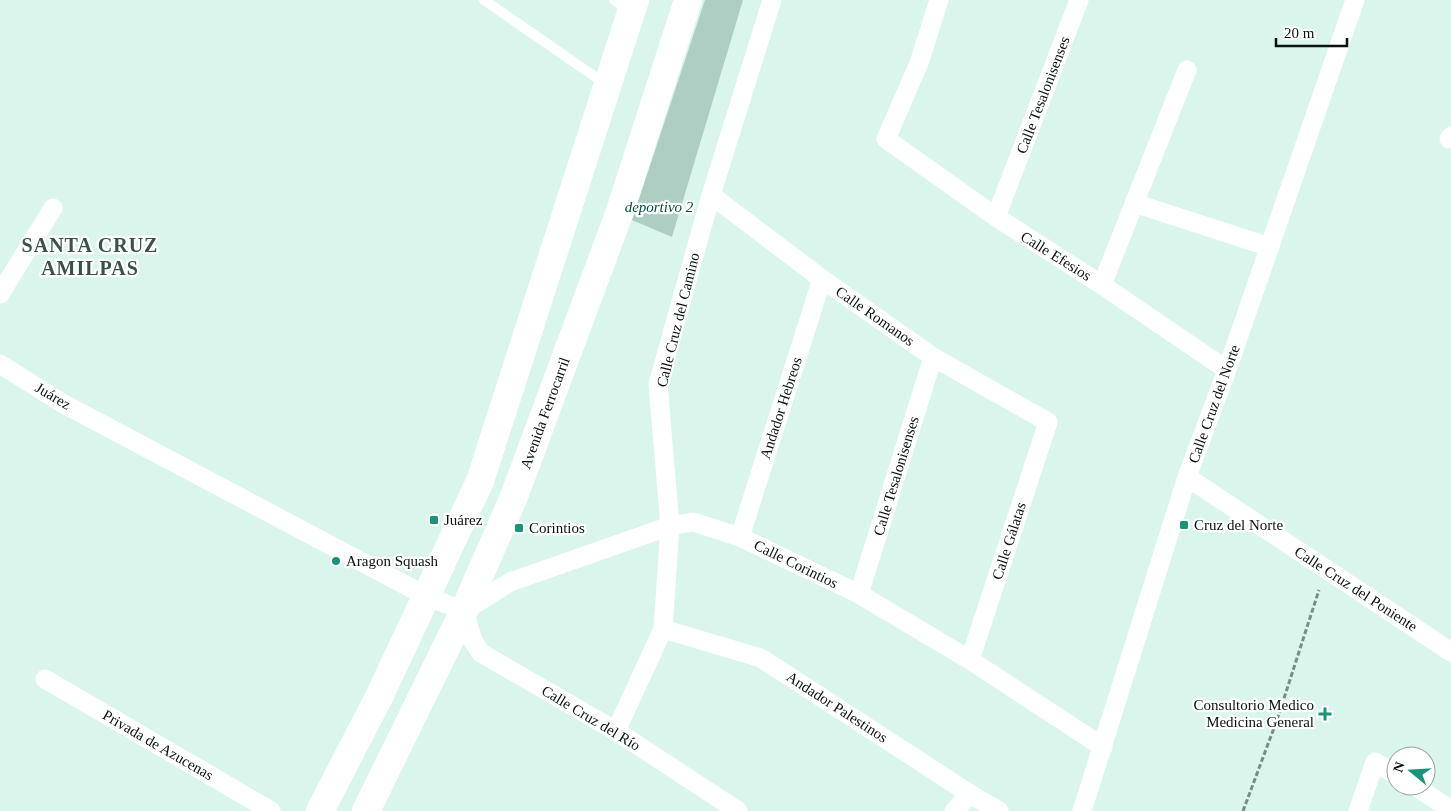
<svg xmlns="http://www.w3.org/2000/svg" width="1451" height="811" font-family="'Times New Roman',serif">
	<rect width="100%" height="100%" fill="#daf5ec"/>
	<path fill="#aecec3" d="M705,0h38l-71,237 -40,-17z"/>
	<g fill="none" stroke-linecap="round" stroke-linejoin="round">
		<path stroke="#798c86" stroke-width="3" stroke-dasharray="5 2.5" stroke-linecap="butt" d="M1243,811l34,-91 42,-130"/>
		<path stroke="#fff" stroke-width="10" d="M484,0l123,85
			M614,0l16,11"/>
		<path stroke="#fff" stroke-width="19" d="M939,0l-20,63 -33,76 110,78 106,68 125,85
			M1449,139l2,-3
			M711,195l111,84 111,78 115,65 -78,238
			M1134,203l136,44
			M996,217l83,-217
			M1102,285l85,-215
			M0,294l53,-86
			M0,364l62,39 364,193 38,15
			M1187,477l264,175
			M740,537l82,-258
			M859,594l74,-237
			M464,611l46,-29 160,-56 23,-4 47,15 119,57 111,66 133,87
			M464,611l9,30 8,12 135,78 122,80
			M663,629l98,29 209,136 29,17
			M45,679l226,132
			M616,731l47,-102 7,-103 -12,-142 53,-189 61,-195
			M1415,786l36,24
			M954,811l16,-17
			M1082,811l105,-334 40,-107 128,-370
			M1358,811l17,-49 21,13"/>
		<path stroke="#fff" stroke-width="28" d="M320,811l59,-114 101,-216 155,-481
			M366,811l98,-200 49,-112 106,-285 69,-214"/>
	</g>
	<g fill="#1a9378" stroke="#fff" stroke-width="2">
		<rect x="429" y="515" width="10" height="10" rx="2.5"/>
		<rect x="1179" y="520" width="10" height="10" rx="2.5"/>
		<rect x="514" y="523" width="10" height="10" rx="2.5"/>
		<circle cx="336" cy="561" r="5"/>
		<path d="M1322.5 706.5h5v5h5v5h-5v5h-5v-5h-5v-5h5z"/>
	</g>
	<g text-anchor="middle" stroke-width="4.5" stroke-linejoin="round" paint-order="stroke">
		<g font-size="15" fill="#08120f" stroke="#fff">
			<text transform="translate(1043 95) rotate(-69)" y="5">Calle Tesalonisenses</text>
			<text transform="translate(1056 256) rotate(32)" y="5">Calle Efesios</text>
			<text transform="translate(875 316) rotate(35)" y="5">Calle Romanos</text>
			<text transform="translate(678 320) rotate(-76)" y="5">Calle Cruz del Camino</text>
			<text transform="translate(53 396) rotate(31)" y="5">Juárez</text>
			<text transform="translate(1214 404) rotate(-70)" y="5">Calle Cruz del Norte</text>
			<text transform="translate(781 408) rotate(-72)" y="5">Andador Hebreos</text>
			<text transform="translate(545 413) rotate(-70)" y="5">Avenida Ferrocarril</text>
			<text transform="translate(896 476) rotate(-73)" y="5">Calle Tesalonisenses</text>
			<text transform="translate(1009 541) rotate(-72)" y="5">Calle Gálatas</text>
			<text transform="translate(796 564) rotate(26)" y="5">Calle Corintios</text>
			<text transform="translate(1356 589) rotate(33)" y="5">Calle Cruz del Poniente</text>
			<text transform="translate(837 707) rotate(33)" y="5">Andador Palestinos</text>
			<text transform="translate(591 718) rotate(31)" y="5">Calle Cruz del Río</text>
			<text transform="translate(158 745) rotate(30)" y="5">Privada de Azucenas</text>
		</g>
		<g font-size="15" font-style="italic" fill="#0a4e3f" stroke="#fff">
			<text x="659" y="212">deportivo 2</text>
		</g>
		<g font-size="15" fill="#08120f" stroke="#fff" text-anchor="start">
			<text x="444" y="525">Juárez</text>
			<text x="1194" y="530">Cruz del Norte</text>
			<text x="529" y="533">Corintios</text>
			<text x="346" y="566">Aragon Squash</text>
			<text x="1314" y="710" text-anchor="end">Consultorio Medico<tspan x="1314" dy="17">Medicina General</tspan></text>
		</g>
		<g font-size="20" font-weight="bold" letter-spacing="1" fill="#3a5149" stroke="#fff">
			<text x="90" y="252">SANTA CRUZ<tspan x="90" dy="23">AMILPAS</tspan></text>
		</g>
	</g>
	<g transform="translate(1411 771) rotate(288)"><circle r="24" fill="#ffffff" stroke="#9ca09f"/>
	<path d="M0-4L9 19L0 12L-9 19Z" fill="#1a9378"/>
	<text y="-8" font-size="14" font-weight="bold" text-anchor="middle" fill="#08120f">N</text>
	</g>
	<path d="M1276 38v8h71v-8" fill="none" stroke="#08120f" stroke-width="2.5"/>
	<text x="1284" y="38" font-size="15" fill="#08120f" stroke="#ffffff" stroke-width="4" paint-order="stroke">20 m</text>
</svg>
